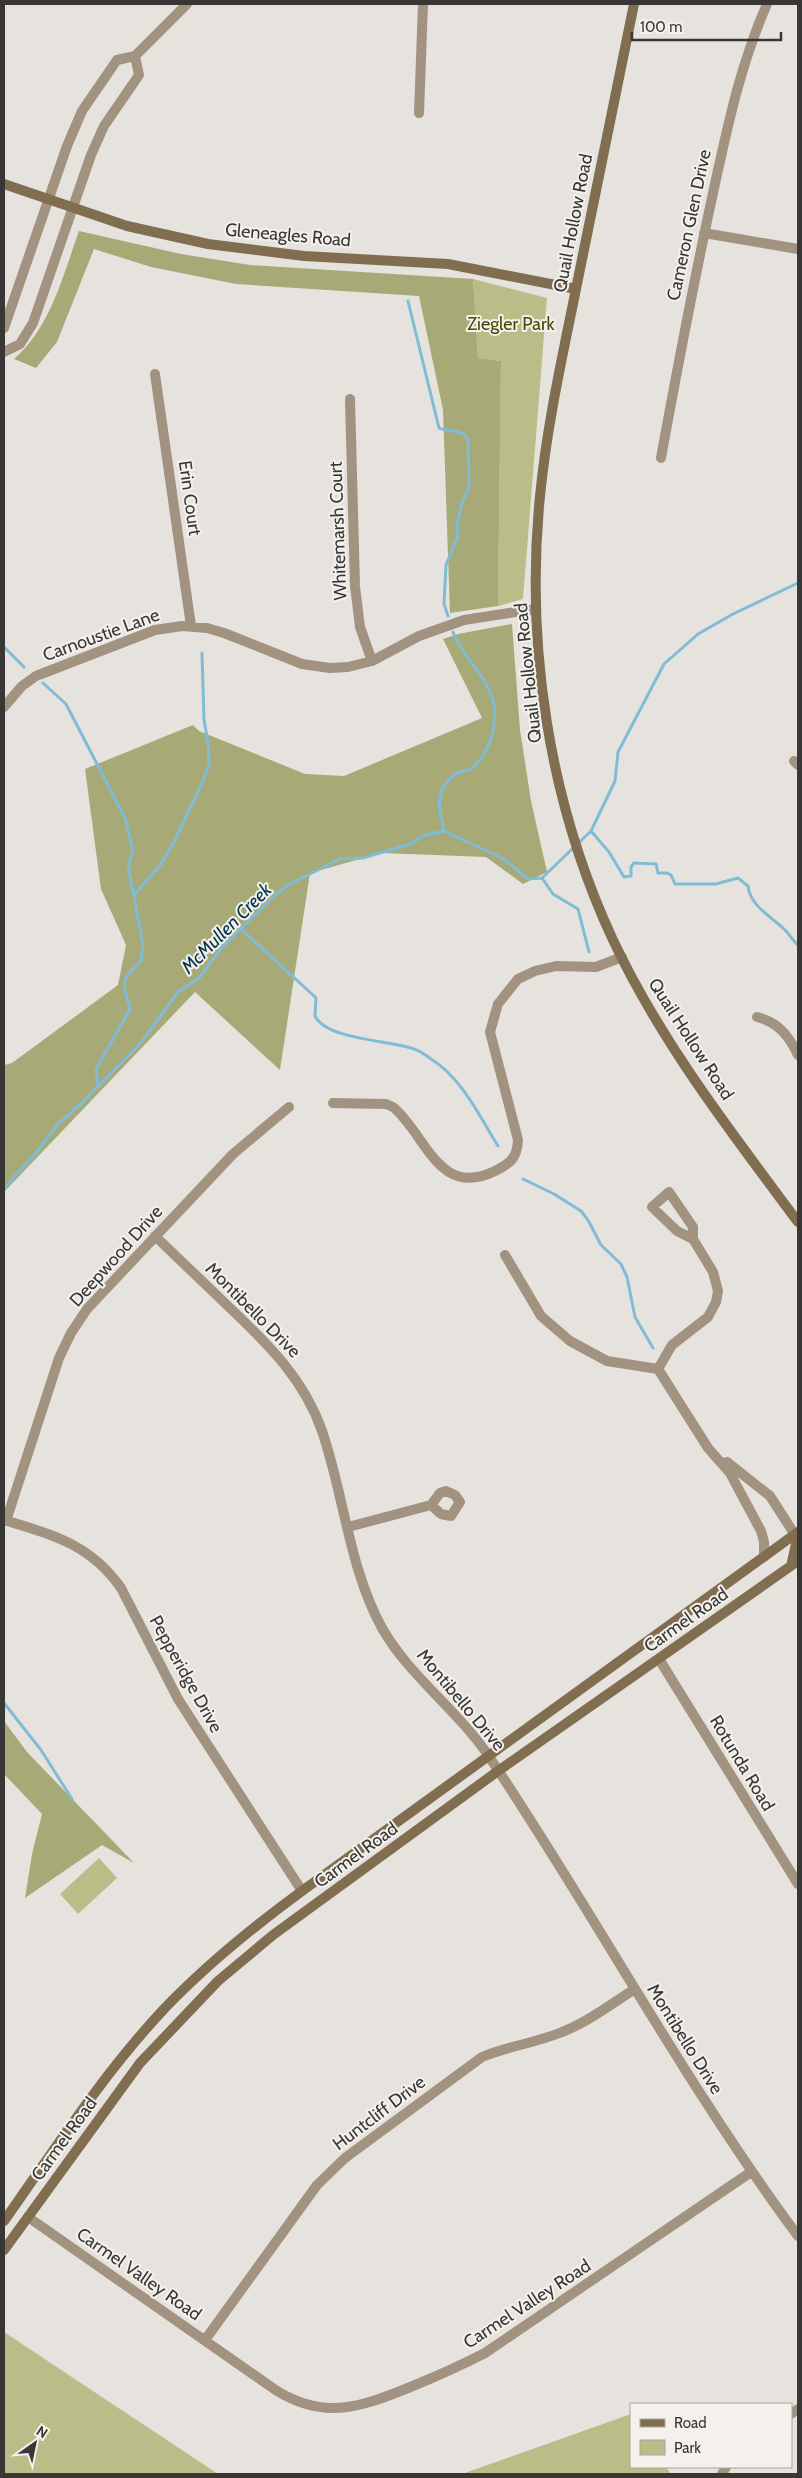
<svg xmlns="http://www.w3.org/2000/svg" width="802" height="2478" font-family="Cabin,sans-serif">
	<rect width="100%" height="100%" fill="#e6e3de"/>
	<path fill="#babd88" d="M473,279l74,19 -24,301 -25,7 3,-245 -23,-3z
		M99,1858l18,20 -39,36 -18,-20z
		M4,2332l214,142h-214z
		M631,2414v53h35l5,7h-209z"/>
	<path fill="#a7aa76" d="M79,231l102,23 69,11 223,14 5,79 23,3 -3,245 -48,7 -7,-203 -24,-114 -183,-12 -85,-17 -57,-18 -37,93 -21,26 -22,-9c37,-32 49,-84 65,-128z
		M512,624l8,106 11,71 16,71 -24,12 -37,-27 -104,-4 -72,20 -30,197 -85,-78 -191,200v-127l8,-2 106,-78 8,-40 -25,-56 -16,-120 108,-44 6,6 106,43 39,2 138,-58 -39,-79 15,-5z
		M4,1721l23,31 107,111 -32,-18 -77,53 7,-44 10,-40 -38,-40z"/>
	<g fill="none" stroke-linecap="round" stroke-linejoin="round">
		<path stroke="#80bcd6" stroke-width="3" d="M408,301l31,127c10,5 26,0 29,13l1,46 -8,18 -4,21 1,9 -12,30 -2,39 4,12
			M4,647l20,20
			M43,683l23,21 60,116 7,31 -5,14 15,80 -2,16 -15,16 -2,10 6,22 -34,60 2,17
			M444,831c-2,-13 -8,-28 -2,-41 3,-6 10,-15 15,-17 5,-2 11,-2 15,-5 17,-13 27,-46 21,-67 -7,-27 -31,-44 -40,-69
			M591,831l18,21 15,25 7,-1v-9l3,-4 22,1 2,9h9l4,2 4,9h41l22,-6 10,8c2,20 24,31 37,44 5,5 8,11 13,15
			M542,878l11,16 25,15 11,43
			M134,895l27,-31 14,-24 27,-57 7,-18 -1,-23 -4,-22 -2,-67
			M240,928l73,67 3,3 -1,18c12,24 75,24 99,33 6,2 12,6 17,10 30,18 49,58 67,87
			M523,1179l31,15 27,17 7,9 13,25 20,19 6,13 8,40 18,31
			M4,1188l31,-34 23,-30 23,-20 58,-59 39,-53 21,-14 23,-31 53,-52 15,-11 50,-25 23,-1 47,-14 15,-9 19,-4 60,28 24,20 14,-1 49,-47 24,-50 3,-29 46,-88 34,-30 35,-20 65,-31
			M4,1703l37,47 31,49"/>
		<path stroke="#a19380" stroke-width="10" d="M135,56l52,-52
			M419,113l4,-109
			M704,233l94,16
			M4,328l63,-182 15,-35 35,-51 18,-4
			M4,352l16,-8 13,-21 58,-168 13,-29 35,-51 -4,-19
			M155,374l36,252
			M350,399l5,187 5,41 12,34
			M661,458c16,-88 33,-177 52,-265 14,-64 27,-128 54,-189
			M4,707l18,-21 14,-10 119,-46 27,-4 25,2 17,5 78,31 28,4 18,-1 24,-6 47,-25 45,-16 71,-11
			M794,761l4,4
			M757,1017c21,5 32,19 41,38
			M333,1103l53,1 7,3c33,27 45,92 102,64 16,-8 22,-13 23,-31l-28,-108 8,-28 20,-25 17,-8 21,-5 40,1 26,-10
			M155,1236c25,24 49,47 74,71 39,37 75,72 93,124 22,64 27,137 60,197 27,48 77,83 108,130 106,158 195,326 308,478
			M505,1255l36,61 29,25 37,20 51,8
			M658,1369l14,-24 36,-28 8,-15 2,-11 -5,-19 -20,-33v-12l-24,-35 -17,15 25,24 16,8
			M658,1369l50,79 22,25 31,58 3,11v15
			M727,1462l43,34 25,39
			M4,1520c49,15 86,24 117,68l57,111 124,192
			M6,1521l53,-163 12,-25 16,-24 146,-155 56,-47
			M348,1527l83,-22 10,9 10,2 9,-14 -5,-7 -9,-4 -6,2 -9,12
			M659,1659l139,225
			M28,2217l249,174c48,29 84,16 131,-3 27,-11 52,-22 77,-35l266,-181
			M205,2340l112,-155 28,-27 137,-101c26,-11 54,-14 80,-25 26,-10 49,-28 73,-43
			M791,2414l7,-5
			M722,2474l4,-7"/>
		<path stroke="#816d50" stroke-width="10" d="M634,4c-19,93 -38,187 -57,280 -14,70 -30,140 -37,212 -15,149 9,307 73,444 48,102 118,192 185,282
			M4,184l123,42 81,18 96,12 144,8 128,25
			M791,1566l5,-22 -1,-9
			M4,2221c51,-72 99,-147 160,-212 42,-44 89,-82 138,-118l496,-359
			M4,2250l136,-187 78,-82 55,-46 225,-164 300,-210"/>
	</g>
	<g text-anchor="middle" stroke-width="4" stroke-linejoin="round" paint-order="stroke">
		<g font-size="18" fill="#383735" stroke="#f4f0ec">
			<text transform="translate(573 223) rotate(-79)" y="6">Quail Hollow Road</text>
			<text transform="translate(689 225) rotate(-78)" y="6">Cameron Glen Drive</text>
			<text transform="translate(288 235) rotate(5)" y="6">Gleneagles Road</text>
			<text transform="translate(190 498) rotate(82)" y="6">Erin Court</text>
			<text transform="translate(338 531) rotate(-92)" y="6">Whitemarsh Court</text>
			<text transform="translate(101 635) rotate(-20)" y="6">Carnoustie Lane</text>
			<text transform="translate(528 673) rotate(-96)" y="6">Quail Hollow Road</text>
			<text transform="translate(691 1039) rotate(57)" y="6">Quail Hollow Road</text>
			<text transform="translate(116 1256) rotate(-48)" y="6">Deepwood Drive</text>
			<text transform="translate(253 1310) rotate(45)" y="6">Montibello Drive</text>
			<text transform="translate(686 1620) rotate(-35)" y="6">Carmel Road</text>
			<text transform="translate(186 1674) rotate(61)" y="6">Pepperidge Drive</text>
			<text transform="translate(461 1700) rotate(50)" y="6">Montibello Drive</text>
			<text transform="translate(742 1763) rotate(59)" y="6">Rotunda Road</text>
			<text transform="translate(356 1855) rotate(-36)" y="6">Carmel Road</text>
			<text transform="translate(685 2039) rotate(58)" y="6">Montibello Drive</text>
			<text transform="translate(379 2113) rotate(-37)" y="6">Huntcliff Drive</text>
			<text transform="translate(64 2139) rotate(-54)" y="6">Carmel Road</text>
			<text transform="translate(139 2274) rotate(35)" y="6">Carmel Valley Road</text>
			<text transform="translate(527 2304) rotate(-33)" y="6">Carmel Valley Road</text>
		</g>
		<g font-size="18" fill="#494a09" stroke="#f4f0ec">
			<text x="511" y="330">Ziegler Park</text>
		</g>
		<g font-size="19" font-style="italic" fill="#003649" stroke="#f4f0ec">
			<text transform="translate(226 928) rotate(-45)" y="7">McMullen Creek</text>
		</g>
	</g>
	<rect width="802" height="2478" fill="none" stroke="#383735" stroke-width="10"/>
	<rect x="630" y="2403" width="162" height="65" fill="#f4f0ec" stroke="#a9a6a3"/>
	<rect x="640" y="2419" width="25" height="8" fill="#816d50" stroke="#a9a6a3"/>
	<text x="674" y="2428" font-size="15" fill="#383735">Road</text>
	<rect x="640" y="2440" width="25" height="15" fill="#babd88" stroke="#a9a6a3"/>
	<text x="674" y="2453" font-size="15" fill="#383735">Park</text>
	<g transform="translate(35 2443) rotate(33)" stroke="#f4f0ec" stroke-width="4" paint-order="stroke">
	<path d="M0-4L9 19L0 12L-9 19Z" fill="#383735"/>
	<text y="-8" font-size="14" font-weight="bold" text-anchor="middle" fill="#383735">N</text>
	</g>
	<path d="M632 32v8h149v-8" fill="none" stroke="#383735" stroke-width="2.5"/>
	<text x="640" y="32" font-size="15" fill="#383735" stroke="#f4f0ec" stroke-width="4" paint-order="stroke">100 m</text>
</svg>
